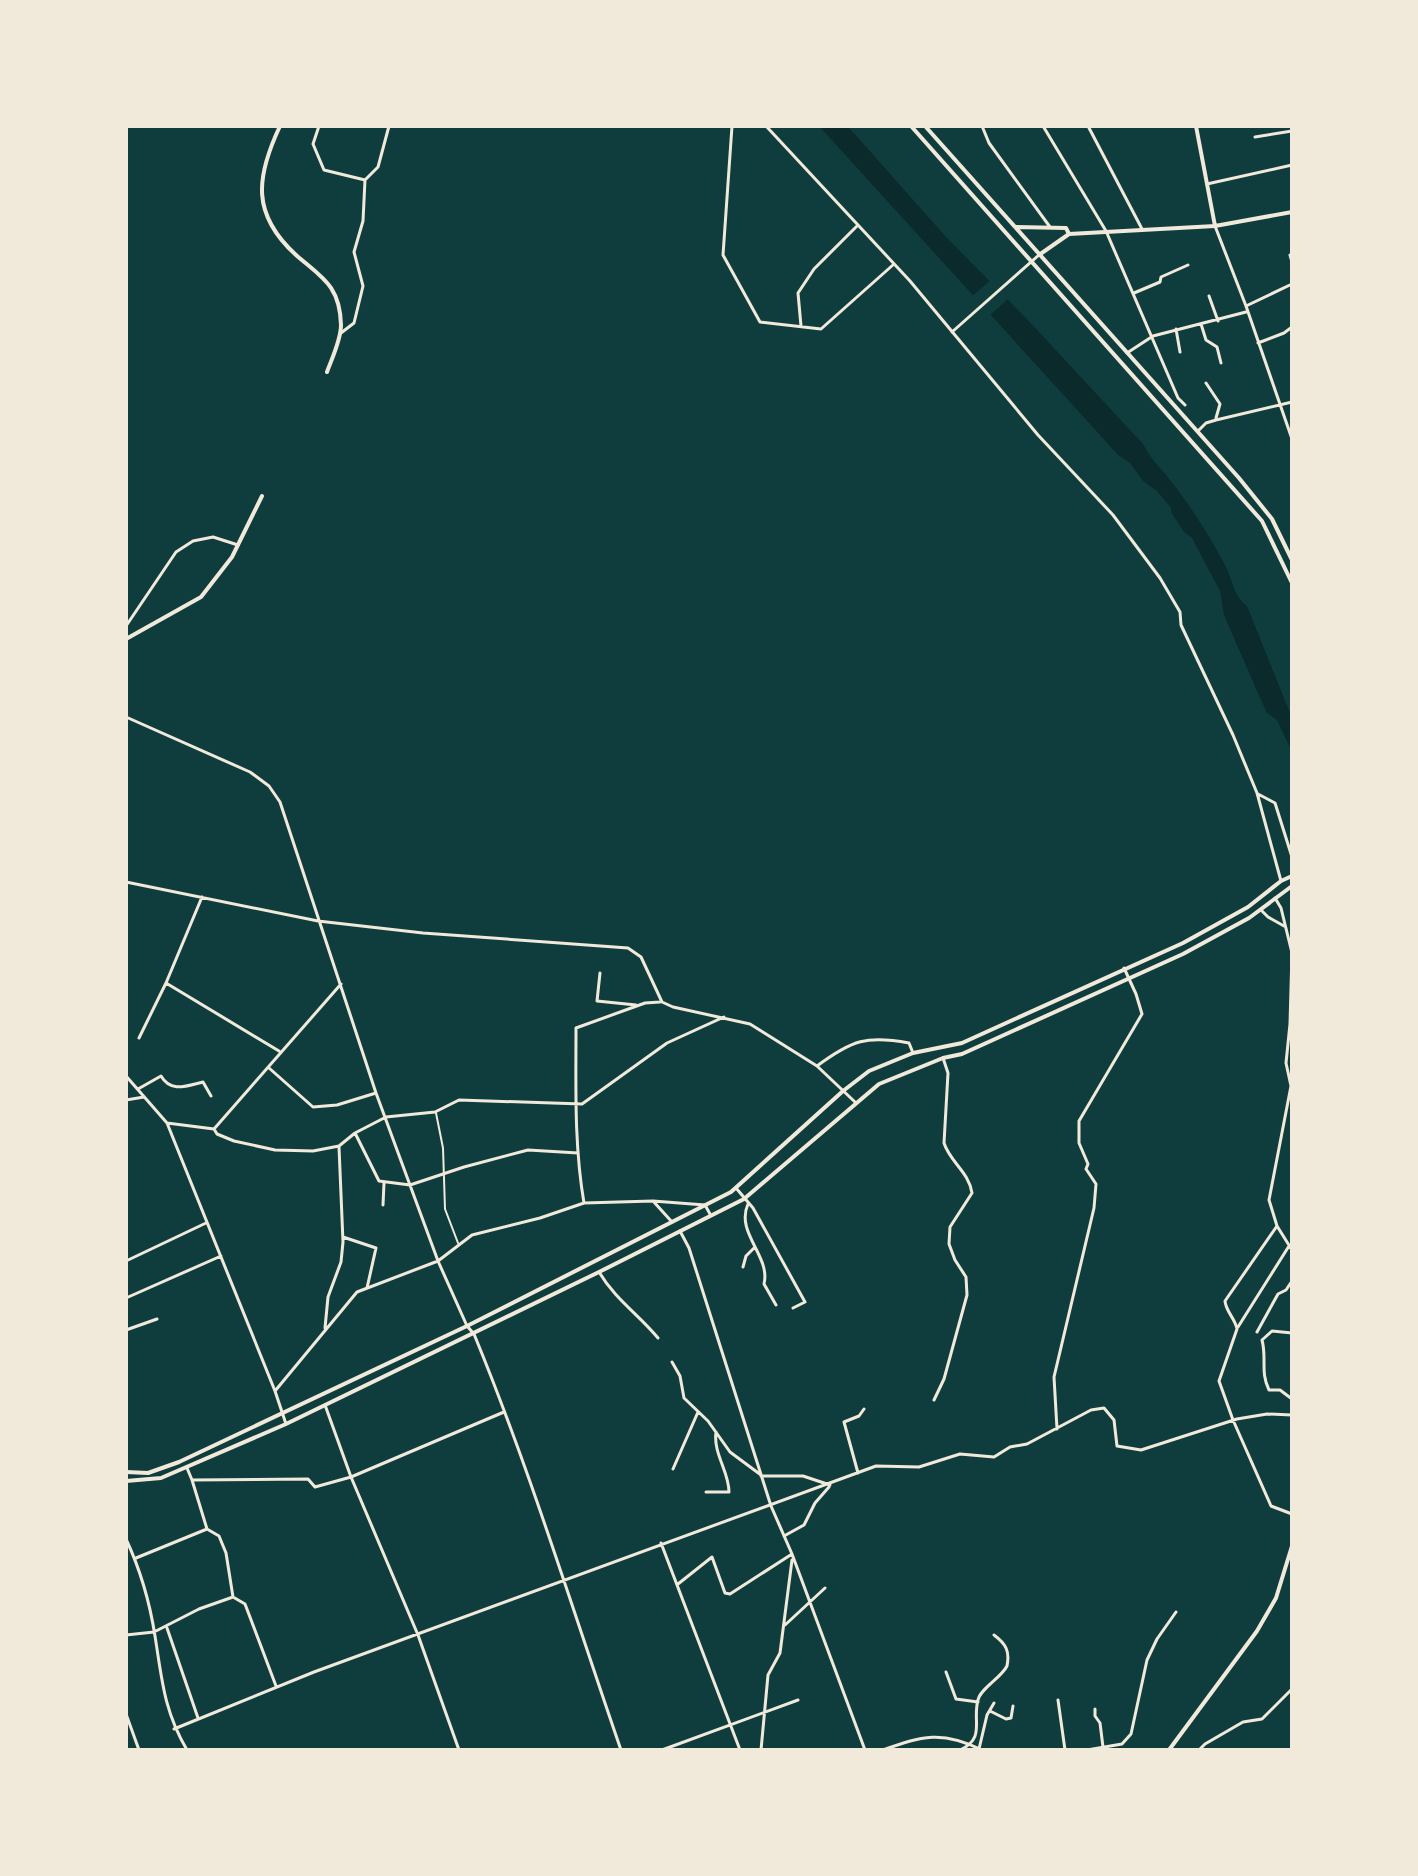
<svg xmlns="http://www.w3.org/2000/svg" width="1418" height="1876" font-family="Commissioner,sans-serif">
	<rect width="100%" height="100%" fill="#0f3d3e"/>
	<path fill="#0a2a2b" d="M819,126h27l6,5 94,106 79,80 118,127c9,18 23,29 34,45 18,24 33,48 47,74 8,14 9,33 23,43l45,112v34l-15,-32 -10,-7 -10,-22 -33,-76 -4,-24 -28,-53 -8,-6 -13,-20v-4l-14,-17 -14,-10 -13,-18 -12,-8 -28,-31z"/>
	<path fill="#0f3d3e" d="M992,279l18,18 -22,20 -18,-19z"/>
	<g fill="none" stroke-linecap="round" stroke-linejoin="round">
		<path stroke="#f1e9da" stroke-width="2" d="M436,1113l7,35 2,61 13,34"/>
		<path stroke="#f1e9da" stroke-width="3" d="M319,126l-6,18 11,26 41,10
			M732,126l-9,129 37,67 61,7 73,-65
			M766,126l144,155 128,154 75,80 47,63 20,34 1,13 52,110 24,58 24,88
			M982,126l7,17 61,84
			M1043,126l63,105 72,167 7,7
			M1088,126l54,103
			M1255,137l37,-6
			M1207,184l85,-19
			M1215,226l31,80 46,133
			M1290,255l2,7
			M1134,293l26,-11 1,-5 27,-12
			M1209,296l9,25
			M1246,306l46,-22
			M1201,324l5,16 11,7 4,16
			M801,326l-3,-33 16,-24 43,-43
			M1176,329l4,23
			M952,332l87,-77
			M341,333l13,-10 9,-37 -9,-34 9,-31 2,-41 13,-13 11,-41
			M1258,343l26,-10 8,-6
			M1127,353l26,-17 93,-24
			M1206,383l14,21 -4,14
			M1198,431l8,-8 10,-3 76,-18
			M126,626l50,-74 17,-11 20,-4 25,8
			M126,717l124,55 19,14 11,16 96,291 62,168 29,65 7,8c56,136 99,277 147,416
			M1258,794l17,9 17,54
			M126,882l192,39 105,12 205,15 13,9 21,45 11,5 77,17 67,42 38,36
			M1275,898l6,10 11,45 -2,71 -4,39 5,23 -22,114 8,26 15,24
			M1261,910l7,7 16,9
			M600,973l-3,28 39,4
			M166,983l113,68
			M139,1038l27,-55 36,-86
			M817,1066c35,-26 50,-31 92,-23l4,10
			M269,1068l44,39 24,-2 39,-12
			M126,1076l41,47 108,268 11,33
			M138,1089l23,-13c10,17 25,10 42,6l8,14
			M126,1100l18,-3
			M167,1123l47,6 127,-145
			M214,1129l3,5 17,7 41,9 38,1 26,-5 16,-13 31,-16 49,-5 24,-12 123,4 85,-61 57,-26
			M355,1133l24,48 31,4 54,-18 64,-17 50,3
			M736,1188l17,20 52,94 -12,6
			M653,1201l19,21
			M584,1203c-10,-58 -8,-117 -8,-175l69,-25 15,-1
			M748,1204c-13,29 23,52 16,80l12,21
			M383,1205l1,-22
			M1277,1226l-52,75c1,11 10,17 12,28l-18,52 14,39 38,86 21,8
			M680,1231l9,17 82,258 21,48 73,196
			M343,1237l33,11 -9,40
			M126,1261l80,-38
			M743,1267l3,-11 9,-9
			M599,1272c16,27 40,43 59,66
			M126,1298l95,-42
			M1238,1327l51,-81
			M325,1328l3,-31 13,-35 2,-20 -4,-95
			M126,1330l31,-11
			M1257,1332l21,-38 8,-4 6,-9
			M1292,1333l-20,-2 -10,9c5,19 -2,32 7,50h11l12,9
			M672,1362l8,14 4,22 24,23 22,31 31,23
			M275,1391l82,-99 81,-31 34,-26 68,-17 44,-15 69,-2 52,4 5,9
			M934,1400l10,-21 23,-84 -1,-18 -11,-17 -6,-16 1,-17 22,-34c-3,-21 -22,-31 -28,-50l4,-70 -5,-15
			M325,1405l26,72 67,158 41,115
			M1057,1429l-3,-52 40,-169 2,-24 -10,-15 2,-5 -9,-21v-22l63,-107 -6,-20 -12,-26
			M187,1468l5,12 116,-1 7,8 36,-10 153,-65
			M673,1469l25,-57
			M858,1473l-14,-51 15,-6 5,-7
			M761,1476h42l27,9
			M706,1492h23c0,-21 -16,-38 -13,-60
			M207,1529l12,7 7,17 7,44 12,7 31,82
			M784,1536l20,-11 11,-22 14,-16
			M126,1539c14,30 24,65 29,97 7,44 9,75 32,114
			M661,1543l79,207
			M136,1558l71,-29 -15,-49
			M678,1584l34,-27 13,36 5,1 62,-40
			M785,1625l40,-37
			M167,1628l31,90
			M126,1635l28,-3 45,-23 34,-12
			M946,1672l10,27 22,3
			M1058,1700l7,50
			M1095,1709v7l5,7 3,24
			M990,1711l16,8 5,-1 2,-12
			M126,1714l13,36
			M174,1729l140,-57 562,-206 43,1 41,-13 34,3 16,-10 17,-3 64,-34 13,-2 10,12 3,26 24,4 96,-31 30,-5 25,1
			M979,1749l8,-34 7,-12
			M662,1750l136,-50
			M761,1750l7,-75 12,-22 12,-93
			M883,1750c39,-14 59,-20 99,0
			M960,1750c26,-12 12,-29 18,-50 2,-11 23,-22 29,-34 3,-15 -1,-22 -13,-31
			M1087,1750l35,-6 9,-10 16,-74 10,-21 19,-27
			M1199,1750l6,-6 38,-22 19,-3 30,-30"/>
		<path stroke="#f1e9da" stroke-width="4" d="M280,126c-24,51 -29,88 16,129 25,22 44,30 45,70 0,15 -9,33 -14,47
			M911,126l351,395 30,62
			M925,126l314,352 33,41 20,41
			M1196,126l19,100
			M1015,227l51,1 3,6
			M1039,255l30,-21 146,-8 77,-14
			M126,639l75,-42 31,-40 30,-61
			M126,1472l22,1 31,-11 288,-136 264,-134 112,-101 26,-20 44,-18 49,-10 221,-100 65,-36 33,-26 11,-5
			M126,1481l35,-3 125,-54 313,-152 145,-73 135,-115 64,-26 19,-4 221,-100 66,-36 43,-32
			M1169,1750l88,-119 19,-33 16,-52"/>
	</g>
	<rect width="1418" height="1876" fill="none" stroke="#f1e9da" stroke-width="256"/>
</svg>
